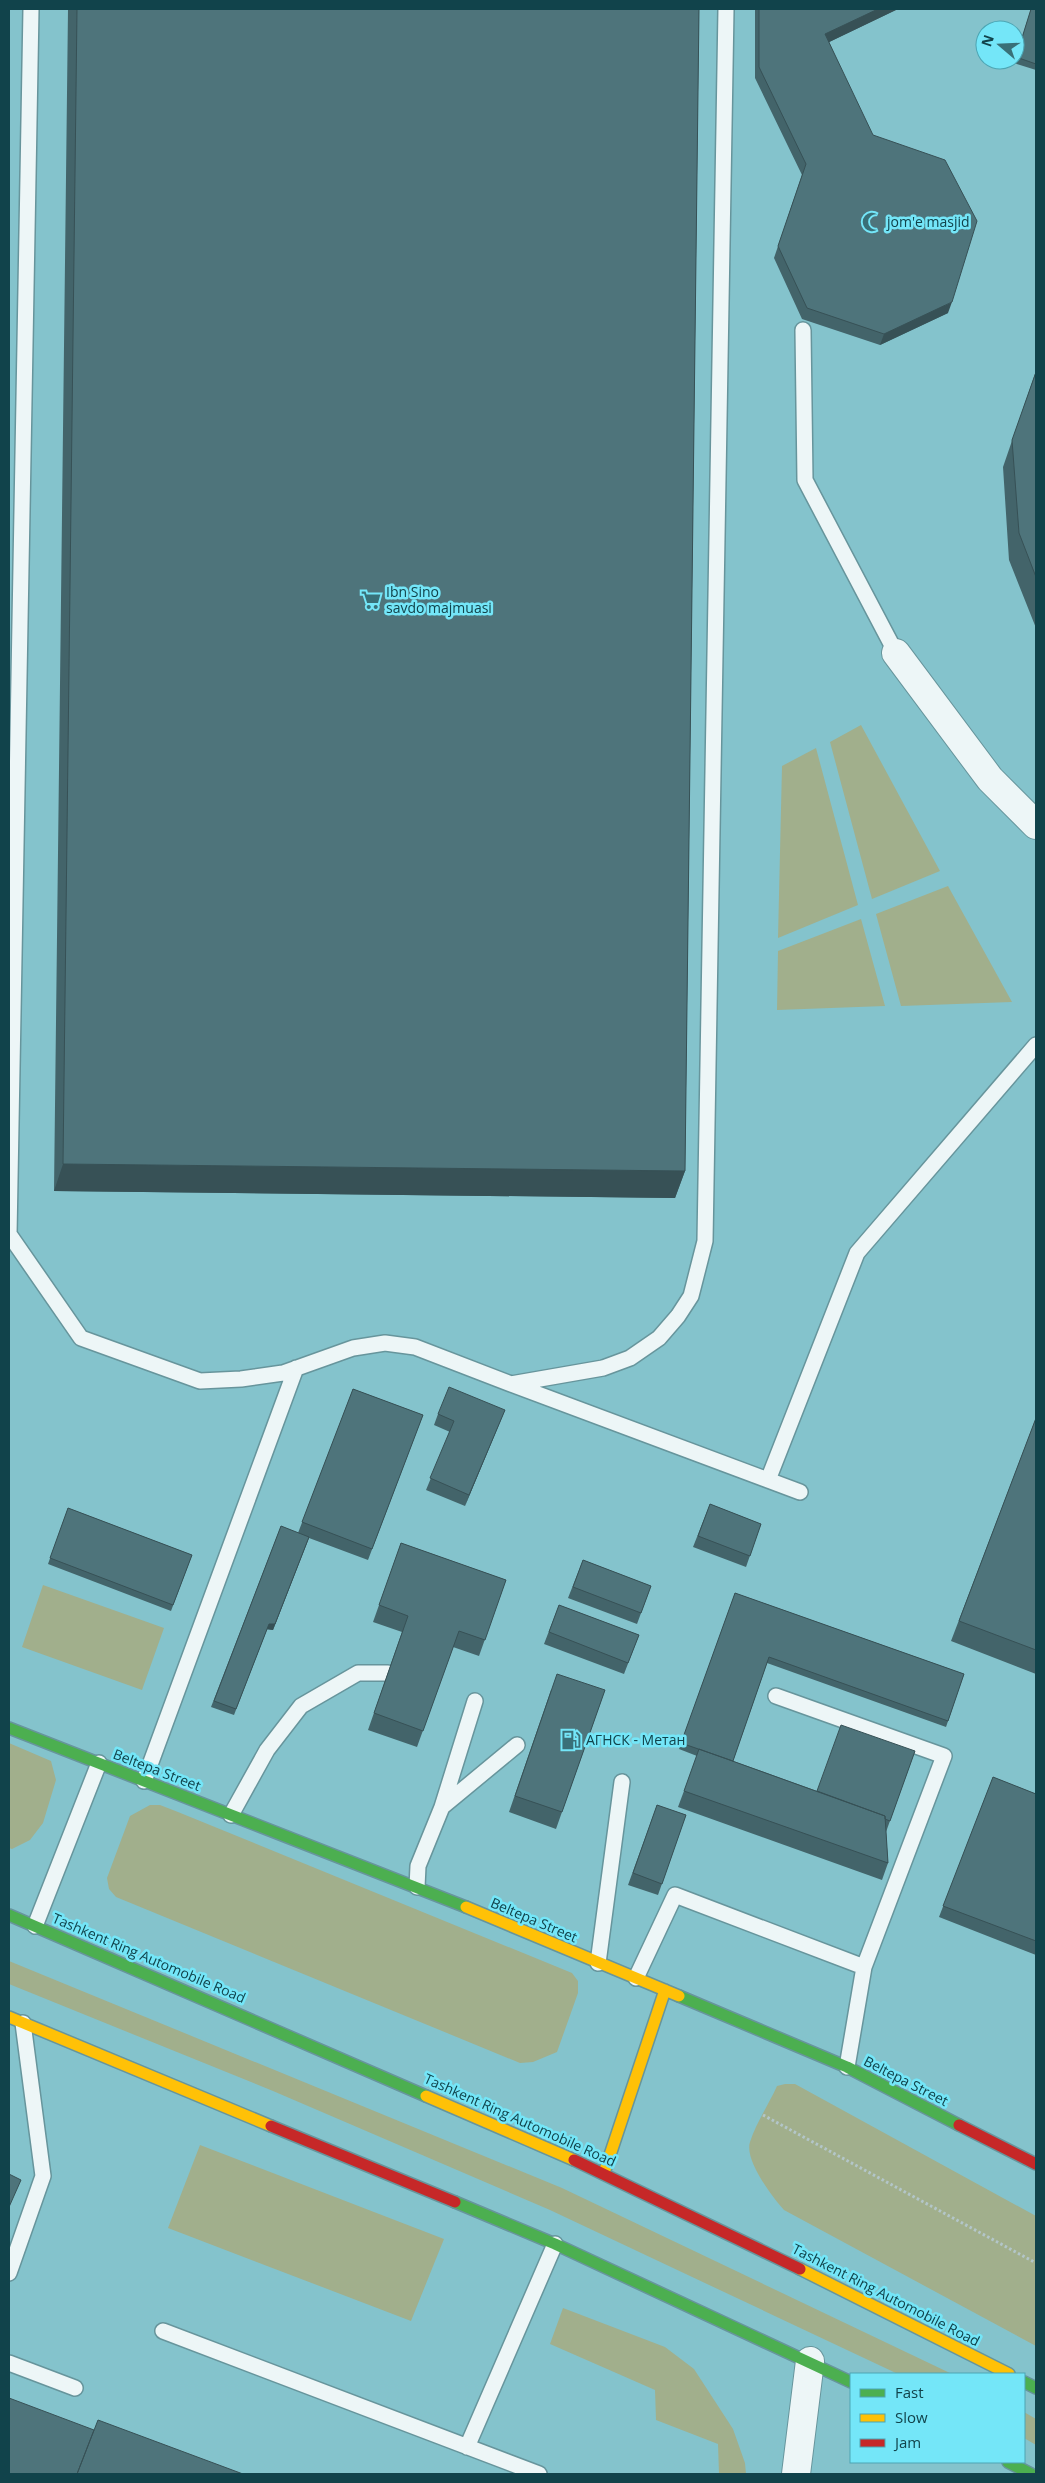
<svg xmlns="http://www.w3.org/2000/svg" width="1045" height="2483" font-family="'Open Sans',sans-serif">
	<rect width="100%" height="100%" fill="#84c3cc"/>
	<path fill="#a1af8c" d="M861,725l79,146 -68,28 -42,-157z
		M816,748l42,157 -80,33 4,-172z
		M948,886l64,116 -111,4 -25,-92z
		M861,919l24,87 -108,4 1,-59z
		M43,1585l121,43 -22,62 -120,-43z
		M9,1743l42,18 5,19 -13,43 -13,17 -18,9 -3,-1z
		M150,1805h10l18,7 394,161 6,8v12l-21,59 -24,10 -13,1 -404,-166 -7,-8 -2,-11 23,-62z
		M9,1961l553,227 390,186h-54l-348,-164 -277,-119 -264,-107z
		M785,2084h10l241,132v130l-252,-136c-11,-12 -40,-50 -34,-68 6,-19 19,-38 27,-56z
		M200,2145l244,94 -33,82 -243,-93z
		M563,2308l102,39 29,22 39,60 12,34 1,11h-27l-1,-30 -62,-24 -1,-30 -105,-46z
		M1024,2412l12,7v26l-12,-7z"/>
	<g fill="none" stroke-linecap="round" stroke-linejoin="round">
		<defs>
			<path id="lane" d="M803,330l2,150 91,173
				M9,1234l72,104 119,43 41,-2 42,-6 70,-25 32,-5 30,4 96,37 92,-16 27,-10 29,-20 19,-22 13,-20 14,-55 21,-1232
				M9,1235l22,-1226
				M511,1384l289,108
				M768,1480l89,-227 179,-208
				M776,1696l168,60 -80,211
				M144,1781l152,-413
				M442,1807l33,-106
				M231,1815l36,-65 34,-44 57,-33h30
				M417,1887l1,-21 24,-59 75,-62
				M35,1926l64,-163
				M598,1963l24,-181
				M636,1978l39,-83 189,72 -17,100
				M9,2273l34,-97 -20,-153
				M163,2331l376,143
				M9,2363l66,25
				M467,2447l88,-203"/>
			<path id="street" d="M896,653l94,126 46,46
				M796,2474l14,-113"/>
			<path id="fast" d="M9,1728l457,179
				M9,1915l417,181
				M679,1996l168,71 112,58
				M455,2202l100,42 296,138
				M1024,2382l12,6
				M1008,2462l23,12"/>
			<path id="slow" d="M466,1907l213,89
				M9,2017l262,109
				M426,2096l148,64
				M604,2173l61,-183
				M800,2269l209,105"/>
			<path id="jam" d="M959,2125l77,39
				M271,2126l184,76
				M574,2160l226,109"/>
		</defs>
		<use href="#lane" stroke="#67959c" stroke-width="18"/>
		<use href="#street" stroke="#67959c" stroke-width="30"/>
		<use href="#fast" stroke="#67959c" stroke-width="14"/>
		<use href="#slow" stroke="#67959c" stroke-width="14"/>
		<use href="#jam" stroke="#67959c" stroke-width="14"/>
		<path stroke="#b3c6c9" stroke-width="3" stroke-dasharray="2.5 2.5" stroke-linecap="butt" d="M763,2115l273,148"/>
		<use href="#lane" stroke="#edf6f7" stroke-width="15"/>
		<use href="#street" stroke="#edf6f7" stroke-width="28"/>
		<use href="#fast" stroke="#4caf50" stroke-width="11"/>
		<use href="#slow" stroke="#ffc107" stroke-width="11"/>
		<use href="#jam" stroke="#c62828" stroke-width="11"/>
	</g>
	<path fill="#43646a" d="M68,9h631l-14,1162 -10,27 -621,-7z
		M755,9h143l-69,33 119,271 -68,32 -78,-26 -28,-61 28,-83 -47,-97z
		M1031,9h5v61l-22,-7z
		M1036,371v257l-27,-68 -6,-93z
		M353,1389l70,26 -55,145 -59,-22 -36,92 -7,-1 -32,86 -23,-8 70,-181 17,7z
		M505,1410l-40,96 -39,-16 24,-58 -16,-7 4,-11z
		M1036,1418v256l-85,-33z
		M710,1504l51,20 -15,43 -53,-20z
		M68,1508l124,47 -21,56 -123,-47z
		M401,1543l105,37 -27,76 -26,-9 -36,100 -49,-17 34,-98 -29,-10z
		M583,1560l68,26 -14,38 -69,-26z
		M735,1593l229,81 -18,53 -179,-64 -34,98 84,30 98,-40 -29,81 2,31 -6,17 -204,-73 19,-51 -18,-7z
		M559,1605l80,30 -15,39 -80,-30z
		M551,1690h54l-49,139 -47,-17z
		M993,1777l43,17v161l-97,-38z
		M657,1805l29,10 -28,80 -30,-10z"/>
	<path fill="#375156" d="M878,9h20l-77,37 4,-12z
		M952,302l-4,11 -68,32 4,-11z
		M63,1164l622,7 -10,27 -621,-7z
		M505,1410l-40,96 4,-11z
		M309,1537l-36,93 -7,-1 -32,86 35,-91z"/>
	<path fill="#4e747b" stroke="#375156" d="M77,9h622l-14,1162 -622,-7z
		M759,9h119l-53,25 48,101 72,25 32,61 -25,81 -68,32 -77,-26 -29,-62 28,-82 -47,-97z
		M1031,9h5v55l-20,-7z
		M1036,372v205l-17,-44 -7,-93z
		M449,1387l56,23 -36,85 -39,-17 24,-57 -16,-7z
		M353,1389l70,26 -51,134 -70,-27z
		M1036,1418v232l-77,-29z
		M710,1504l51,20 -11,32 -52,-20z
		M68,1508l124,47 -19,50 -123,-47z
		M281,1526l28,11 -34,87h-6l-33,85 -22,-8z
		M401,1543l105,37 -21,60 -26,-9 -36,100 -49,-18 34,-97 -29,-11z
		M583,1560l68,26 -10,27 -68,-26z
		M735,1593l229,81 -16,47 -179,-64 -36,104 -52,-18z
		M559,1605l80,30 -11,28 -79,-31z
		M557,1674l48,16 -43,122 -47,-16z
		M841,1725l74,26 -25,70 -5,-2v-3l-68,-25z
		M699,1749l186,67 3,47 -204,-72z
		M993,1777l43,17v147l-93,-35z
		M657,1805l29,10 -24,69 -29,-11z
		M9,2174l12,6 -12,27z
		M9,2398l85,32 -17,44h-68z
		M98,2420l145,54h-166z"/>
	<defs>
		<symbol id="mosque-bare" viewBox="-9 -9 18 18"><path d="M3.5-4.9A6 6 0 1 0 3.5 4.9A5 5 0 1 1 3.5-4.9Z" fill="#397078" stroke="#74e6f8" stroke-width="2.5" paint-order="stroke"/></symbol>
		<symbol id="supermarket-bare" viewBox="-9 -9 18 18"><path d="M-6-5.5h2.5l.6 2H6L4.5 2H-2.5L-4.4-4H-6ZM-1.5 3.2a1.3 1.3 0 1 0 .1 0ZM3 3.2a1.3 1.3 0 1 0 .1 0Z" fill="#397078" stroke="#74e6f8" stroke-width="2.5" paint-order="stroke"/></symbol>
		<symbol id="fuel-bare" viewBox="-9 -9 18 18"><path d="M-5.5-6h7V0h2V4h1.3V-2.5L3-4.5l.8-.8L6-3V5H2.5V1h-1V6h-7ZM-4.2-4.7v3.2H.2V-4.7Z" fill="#397078" stroke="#74e6f8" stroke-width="2.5" paint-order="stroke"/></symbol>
	</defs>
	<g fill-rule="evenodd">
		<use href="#mosque-bare" x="858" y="208" width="28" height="28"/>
		<use href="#supermarket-bare" x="357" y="586" width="28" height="28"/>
		<use href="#fuel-bare" x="557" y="1726" width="28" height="28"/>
	</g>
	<g text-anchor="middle" stroke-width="5" stroke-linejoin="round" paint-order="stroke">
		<g font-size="14" fill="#11434b" stroke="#74e6f8" text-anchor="start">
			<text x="887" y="227">jom'e masjid</text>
			<text x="386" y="597">Ibn Sino<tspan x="386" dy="16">savdo majmuasi</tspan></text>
			<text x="586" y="1745">АГНСК - Метан</text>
		</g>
		<g font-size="14" fill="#11434b" stroke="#74e6f8">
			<text transform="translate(157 1770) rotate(21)" y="5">Beltepa Street</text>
			<text transform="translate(534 1920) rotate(23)" y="5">Beltepa Street</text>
			<text transform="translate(149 1958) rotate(23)" y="5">Tashkent Ring Automobile Road</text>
			<text transform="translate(906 2081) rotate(27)" y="5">Beltepa Street</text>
			<text transform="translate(520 2120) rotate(24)" y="5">Tashkent Ring Automobile Road</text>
			<text transform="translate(886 2295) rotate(27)" y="5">Tashkent Ring Automobile Road</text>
		</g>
	</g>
	<rect width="1045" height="2483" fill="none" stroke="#11434b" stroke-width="20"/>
	<rect x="850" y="2373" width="175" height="90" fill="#74e6f8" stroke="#4ca5b3"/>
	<rect x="860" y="2389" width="25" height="8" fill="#4caf50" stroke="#4ca5b3"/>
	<text x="895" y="2398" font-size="15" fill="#11434b">Fast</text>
	<rect x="860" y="2414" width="25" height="8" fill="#ffc107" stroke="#4ca5b3"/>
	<text x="895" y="2423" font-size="15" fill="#11434b">Slow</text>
	<rect x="860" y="2439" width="25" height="8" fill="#c62828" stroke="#4ca5b3"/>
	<text x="895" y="2448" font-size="15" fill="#11434b">Jam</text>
	<g transform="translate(1000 45) rotate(289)"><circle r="24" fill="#74e6f8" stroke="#4ca5b3"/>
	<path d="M0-4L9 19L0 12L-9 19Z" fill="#397078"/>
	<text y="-8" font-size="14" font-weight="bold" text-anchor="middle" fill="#11434b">N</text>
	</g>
</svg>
